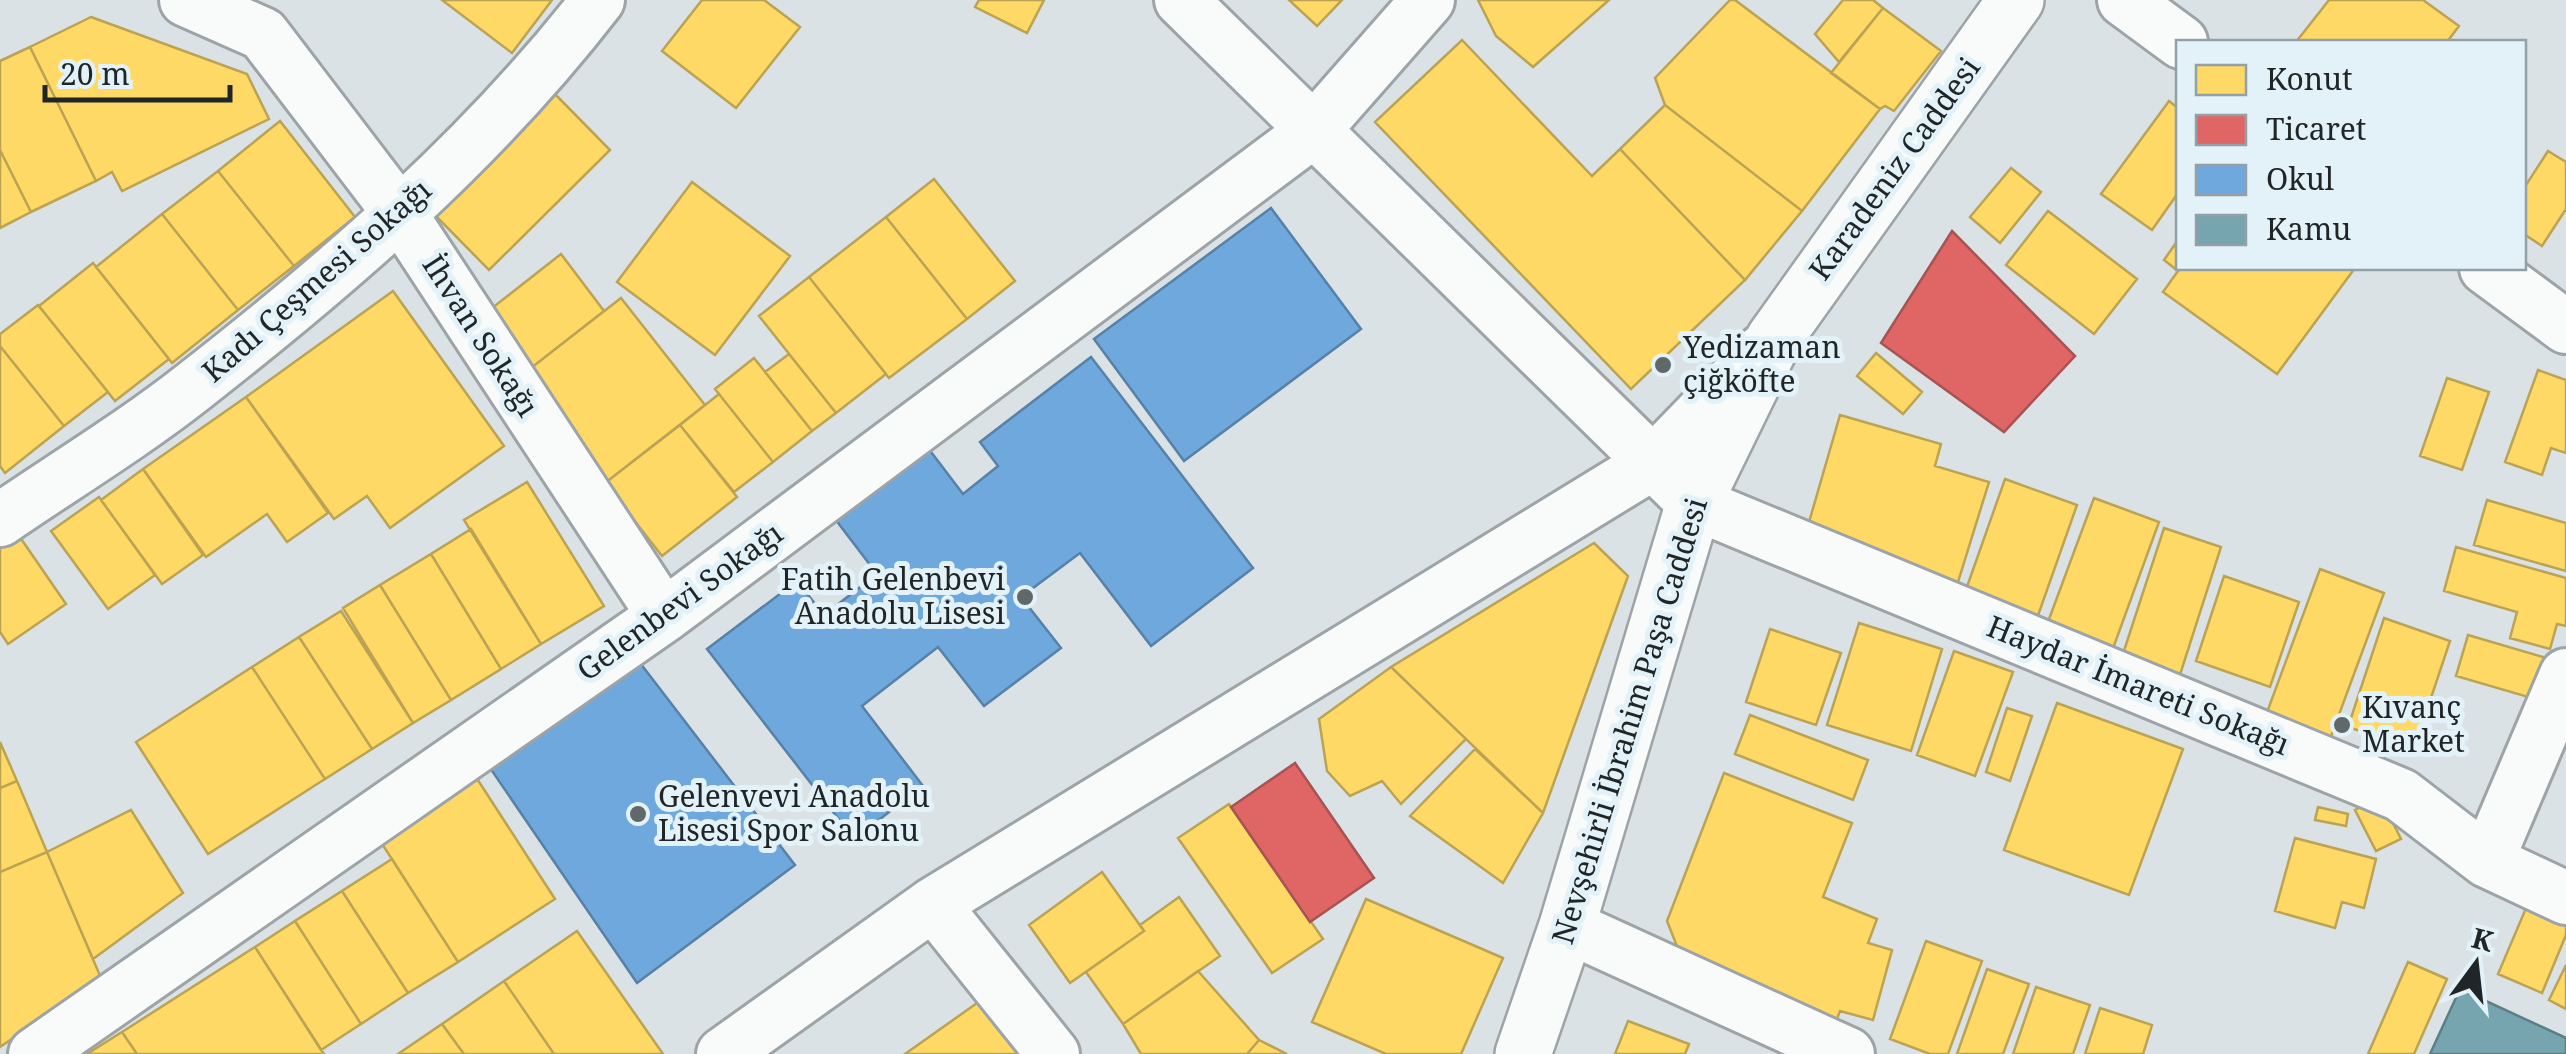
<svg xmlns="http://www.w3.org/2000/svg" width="2566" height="1054" font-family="'Noto Serif',serif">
	<rect width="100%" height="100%" fill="#dae2e5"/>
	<path fill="#ffd966" stroke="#bca353" stroke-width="2.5" d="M442,0h110l-40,53z
		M702,0h62l36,27 -64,81 -74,-57z
		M979,0h65l-17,33 -52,-26z
		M1289,0h53l-25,26z
		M1478,0h131l-76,67 -37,-31z
		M1730,0h5l145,109 -78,102 -137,-106 -10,-27z
		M1843,0h30l10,8 -44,54 -24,-28z
		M2329,0h94l36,26 -12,16h-151z
		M1883,8l58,43 -47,60 -9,-5 -5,3 -49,-36z
		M91,17l156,57 22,45 -147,72 -10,-19 -16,9 -66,-134z
		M1462,40l130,136 28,-27 125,131 -114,109 -256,-267z
		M30,47l66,134 -65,31 -31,-62v-89z
		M551,90l59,60 -121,120 -61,-62z
		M2169,101l9,7v85l-26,37 -51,-36z
		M1665,105l137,106 -57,69 -125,-131z
		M280,121l75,96 -61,49 -76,-95z
		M0,150l31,62 -31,16z
		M2548,151l18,11v47l-24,37 -18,-12v-46z
		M2011,168l30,24 -41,51 -30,-26z
		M218,171l76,95 -56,44 -76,-96z
		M934,179l81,102 -48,38 -81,-102z
		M692,182l98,74 -75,99 -98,-73z
		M2048,211l89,68 -43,55 -88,-69z
		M162,214l76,96 -66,53 -76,-96z
		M886,217l81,102 -78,59 -80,-101z
		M2178,240v28h177l-78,106 -114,-82 15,-21 -14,-11z
		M561,254l43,57 -73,57 -44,-56z
		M93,263l76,96 -54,42 -76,-95z
		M809,277l77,97 -50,39 -77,-97z
		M393,291l111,155 -114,82 -23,-32 -33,23 -88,-122z
		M621,298l84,107 -100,78 -74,-115z
		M38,305l70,87 -44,34 -64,-80v-12z
		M0,346l64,80 -59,47 -5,-7z
		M1876,353l46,39 -19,22 -46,-38z
		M789,354l47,59 -24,18 -47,-59z
		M754,358l58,73 -39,31 -58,-73z
		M2538,370l28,10v73l-15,-5 -9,27 -37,-13z
		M2447,378l42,14 -27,78 -42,-14z
		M719,394l54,68 -39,30 -54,-67z
		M246,397l82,116 -41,29 -20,-28 -61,43 -63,-88z
		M1840,415l101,29 -6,22 54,16 -31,100 -153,-46z
		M680,425l57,72 -75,59 -57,-73z
		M143,469l60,86 -41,29 -61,-84z
		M2005,479l72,26 -42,119 -72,-26z
		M527,482l77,124 -63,38 -77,-124z
		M99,497l56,78 -47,34 -57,-78z
		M2094,498l65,24 -48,132 -66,-24z
		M2487,500l79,23v48l-92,-26z
		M2164,528l57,19 -43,134 -58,-18z
		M471,529l70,115 -40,25 -70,-115z
		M15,530l51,74 -58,40 -8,-12v-92z
		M1594,543l34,33 -85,237 -152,-146z
		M2456,547l110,31v48l-9,-2 -7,25 -40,-11 7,-26 -73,-21z
		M431,554l70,115 -50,31 -71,-115z
		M2320,569l64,24 -54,146 -64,-24z
		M2224,576l75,26 -29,85 -74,-26z
		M380,585l71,115 -38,23 -70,-115z
		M341,611l72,112 -41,26 -73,-112z
		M2384,618l66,23 -36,108 -66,-22z
		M1859,623l83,26 -31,102 -84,-26z
		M1770,629l71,24 -25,72 -70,-23z
		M2468,635l85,25 -11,41 -86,-25z
		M299,637l73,112 -47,30 -73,-112z
		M1954,651l59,21 -38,104 -58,-21z
		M252,667l73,112 -117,75 -72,-112z
		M1391,667l75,72 -65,65 -19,-23 -32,15 -23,-25 -8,-52z
		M2057,703l126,46 -54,146 -125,-45z
		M2007,708l25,8 -22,65 -24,-9z
		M1750,715l118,45 -15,40 -118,-46z
		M0,742l17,39 -17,7z
		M1475,749l68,64 -40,70 -93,-67z
		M472,771l83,128 -97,63 -83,-129z
		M1724,773l128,50 -29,74 54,22 -9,24 24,7 -19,70 -33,-9 -7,18 -149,-65 -17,-43z
		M17,781l30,71 -47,20v-84z
		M2380,797l21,42 -25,12 -21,-41z
		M1229,804l94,135 -51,34 -94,-135z
		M2318,807l30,7 -2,12 -31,-6z
		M131,810l52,83 -90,66 -46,-107z
		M2295,838l81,21 -12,49 -22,-6 -7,26 -60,-17z
		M47,852l54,126 -101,69v-175z
		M392,859l66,103 -50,31 -66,-102z
		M1102,872l42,59 -74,52 -41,-58z
		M342,891l66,102 -47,31 -66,-103z
		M1179,897l41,59 -97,68 -37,-52 58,-41 -4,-6z
		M1366,899l137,59 -42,96h-75l-74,-32z
		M2529,901l37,15v19l-24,58 -44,-19z
		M295,921l66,103 -40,26 -66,-103z
		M577,931l86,123h-109l-50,-73z
		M1926,941l56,20 -34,93h-18l-40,-15z
		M255,947l69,107h-187l-15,-22z
		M2408,962l39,17 -33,75h-46z
		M2566,965v44l-17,-9z
		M1987,969l42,15 -26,70h-46z
		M1198,971l61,69 -12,14h-106l-18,-30z
		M504,981l50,73h-90l-22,-30z
		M2036,987l54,18 -17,49h-60z
		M987,996l41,58h-123z
		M2100,1008l52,17 -9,29h-58z
		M1628,1021l61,23 -4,10h-70z
		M442,1024l22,30h-66z
		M122,1032l15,22h-50z
		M1259,1040l28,14h-40z"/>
	<path fill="#e06666" stroke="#a65353" stroke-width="2.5" d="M1952,231l123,125 -71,76 -123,-89z
		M1295,763l79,115 -64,44 -79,-115z"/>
	<path fill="#6fa8dc" stroke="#5781a6" stroke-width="2.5" d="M1271,208l90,121 -177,132 -90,-122z
		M1091,357l162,211 -102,78 -71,-93 -59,44 40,51 -77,58 -46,-59 -76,59 61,80 -69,53 -147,-190 90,-68 27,34 53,-41 -45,-59 93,-71 38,50 35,-28 -18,-24z
		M634,655l161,210 -158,118 -151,-221z"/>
	<path fill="#76a5af" stroke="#5c7f86" stroke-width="2.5" d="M2460,989l106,49v16h-136z"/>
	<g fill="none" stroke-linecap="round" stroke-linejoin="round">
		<defs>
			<path id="minor" d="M186,0l77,34 138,181 263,401
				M1181,0l513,503 707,292 86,66 79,37
				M2124,0l57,42
				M2486,268l80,59
				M0,520c64,-44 132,-85 193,-133 147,-115 291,-239 405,-387
				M2487,861l79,-186
				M933,904l120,150
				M1567,926l281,128
				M35,1054l629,-438 648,-484 116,-132
				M723,1054l210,-150 720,-441 109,-112"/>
			<path id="tertiary" d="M1523,1054l44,-128 127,-423 80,-164 242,-339"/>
		</defs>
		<use href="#minor" stroke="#9da3a6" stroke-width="58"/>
		<use href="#tertiary" stroke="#9da3a6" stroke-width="60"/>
		<use href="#minor" stroke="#f9fbfb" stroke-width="52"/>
		<use href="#tertiary" stroke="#f9fbfb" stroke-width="55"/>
	</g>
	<g fill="#61686a" stroke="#e2f2f8" stroke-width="4">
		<circle cx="1663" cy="365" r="10"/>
		<circle cx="1025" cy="597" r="10"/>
		<circle cx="2342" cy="725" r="10"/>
		<circle cx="638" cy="814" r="10"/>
	</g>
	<g text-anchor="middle" stroke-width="10" stroke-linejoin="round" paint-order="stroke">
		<g font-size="30" fill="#202628" stroke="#e2f2f8">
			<text transform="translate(1895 169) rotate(-54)" y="10">Karadeniz Caddesi</text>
			<text transform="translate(317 281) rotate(-41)" y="10">Kadı Çeşmesi Sokağı</text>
			<text transform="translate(480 336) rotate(57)" y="10">İhvan Sokağı</text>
			<text transform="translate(680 602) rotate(-36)" y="10">Gelenbevi Sokağı</text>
			<text transform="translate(2138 686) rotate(22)" y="10">Haydar İmareti Sokağı</text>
			<text transform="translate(1630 721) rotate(-73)" y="10">Nevşehirli İbrahim Paşa Caddesi</text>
		</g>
		<g font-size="30" fill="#202628" stroke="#e2f2f8" text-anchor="start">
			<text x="1683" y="358">Yedizaman<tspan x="1683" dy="34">çiğköfte</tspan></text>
			<text x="1005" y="590" text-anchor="end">Fatih Gelenbevi<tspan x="1005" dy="34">Anadolu Lisesi</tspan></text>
			<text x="2362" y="718">Kıvanç<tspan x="2362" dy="34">Market</tspan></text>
			<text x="658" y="807">Gelenvevi Anadolu<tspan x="658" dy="34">Lisesi Spor Salonu</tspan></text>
		</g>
	</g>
	<rect x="2176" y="40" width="350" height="230" fill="#e2f2f8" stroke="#94a0a5" stroke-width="2.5"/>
	<rect x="2196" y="65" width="50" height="30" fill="#ffd966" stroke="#94a0a5" stroke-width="2.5"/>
	<text x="2266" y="90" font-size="30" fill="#202628">Konut</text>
	<rect x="2196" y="115" width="50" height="30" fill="#e06666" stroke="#94a0a5" stroke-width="2.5"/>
	<text x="2266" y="140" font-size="30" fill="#202628">Ticaret</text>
	<rect x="2196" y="165" width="50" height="30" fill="#6fa8dc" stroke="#94a0a5" stroke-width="2.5"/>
	<text x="2266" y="190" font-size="30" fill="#202628">Okul</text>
	<rect x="2196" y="215" width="50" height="30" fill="#76a5af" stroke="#94a0a5" stroke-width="2.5"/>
	<text x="2266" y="240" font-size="30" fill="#202628">Kamu</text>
	<g transform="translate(2476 964) rotate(15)" stroke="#e2f2f8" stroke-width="8" paint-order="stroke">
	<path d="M0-8L18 38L0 25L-18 38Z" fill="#202628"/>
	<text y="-15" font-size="28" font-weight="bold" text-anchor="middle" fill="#202628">K</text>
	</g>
	<path d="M45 85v15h185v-15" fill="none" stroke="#202628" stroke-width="5"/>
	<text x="60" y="85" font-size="30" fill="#202628" stroke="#e2f2f8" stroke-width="8" paint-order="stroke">20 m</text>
</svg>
